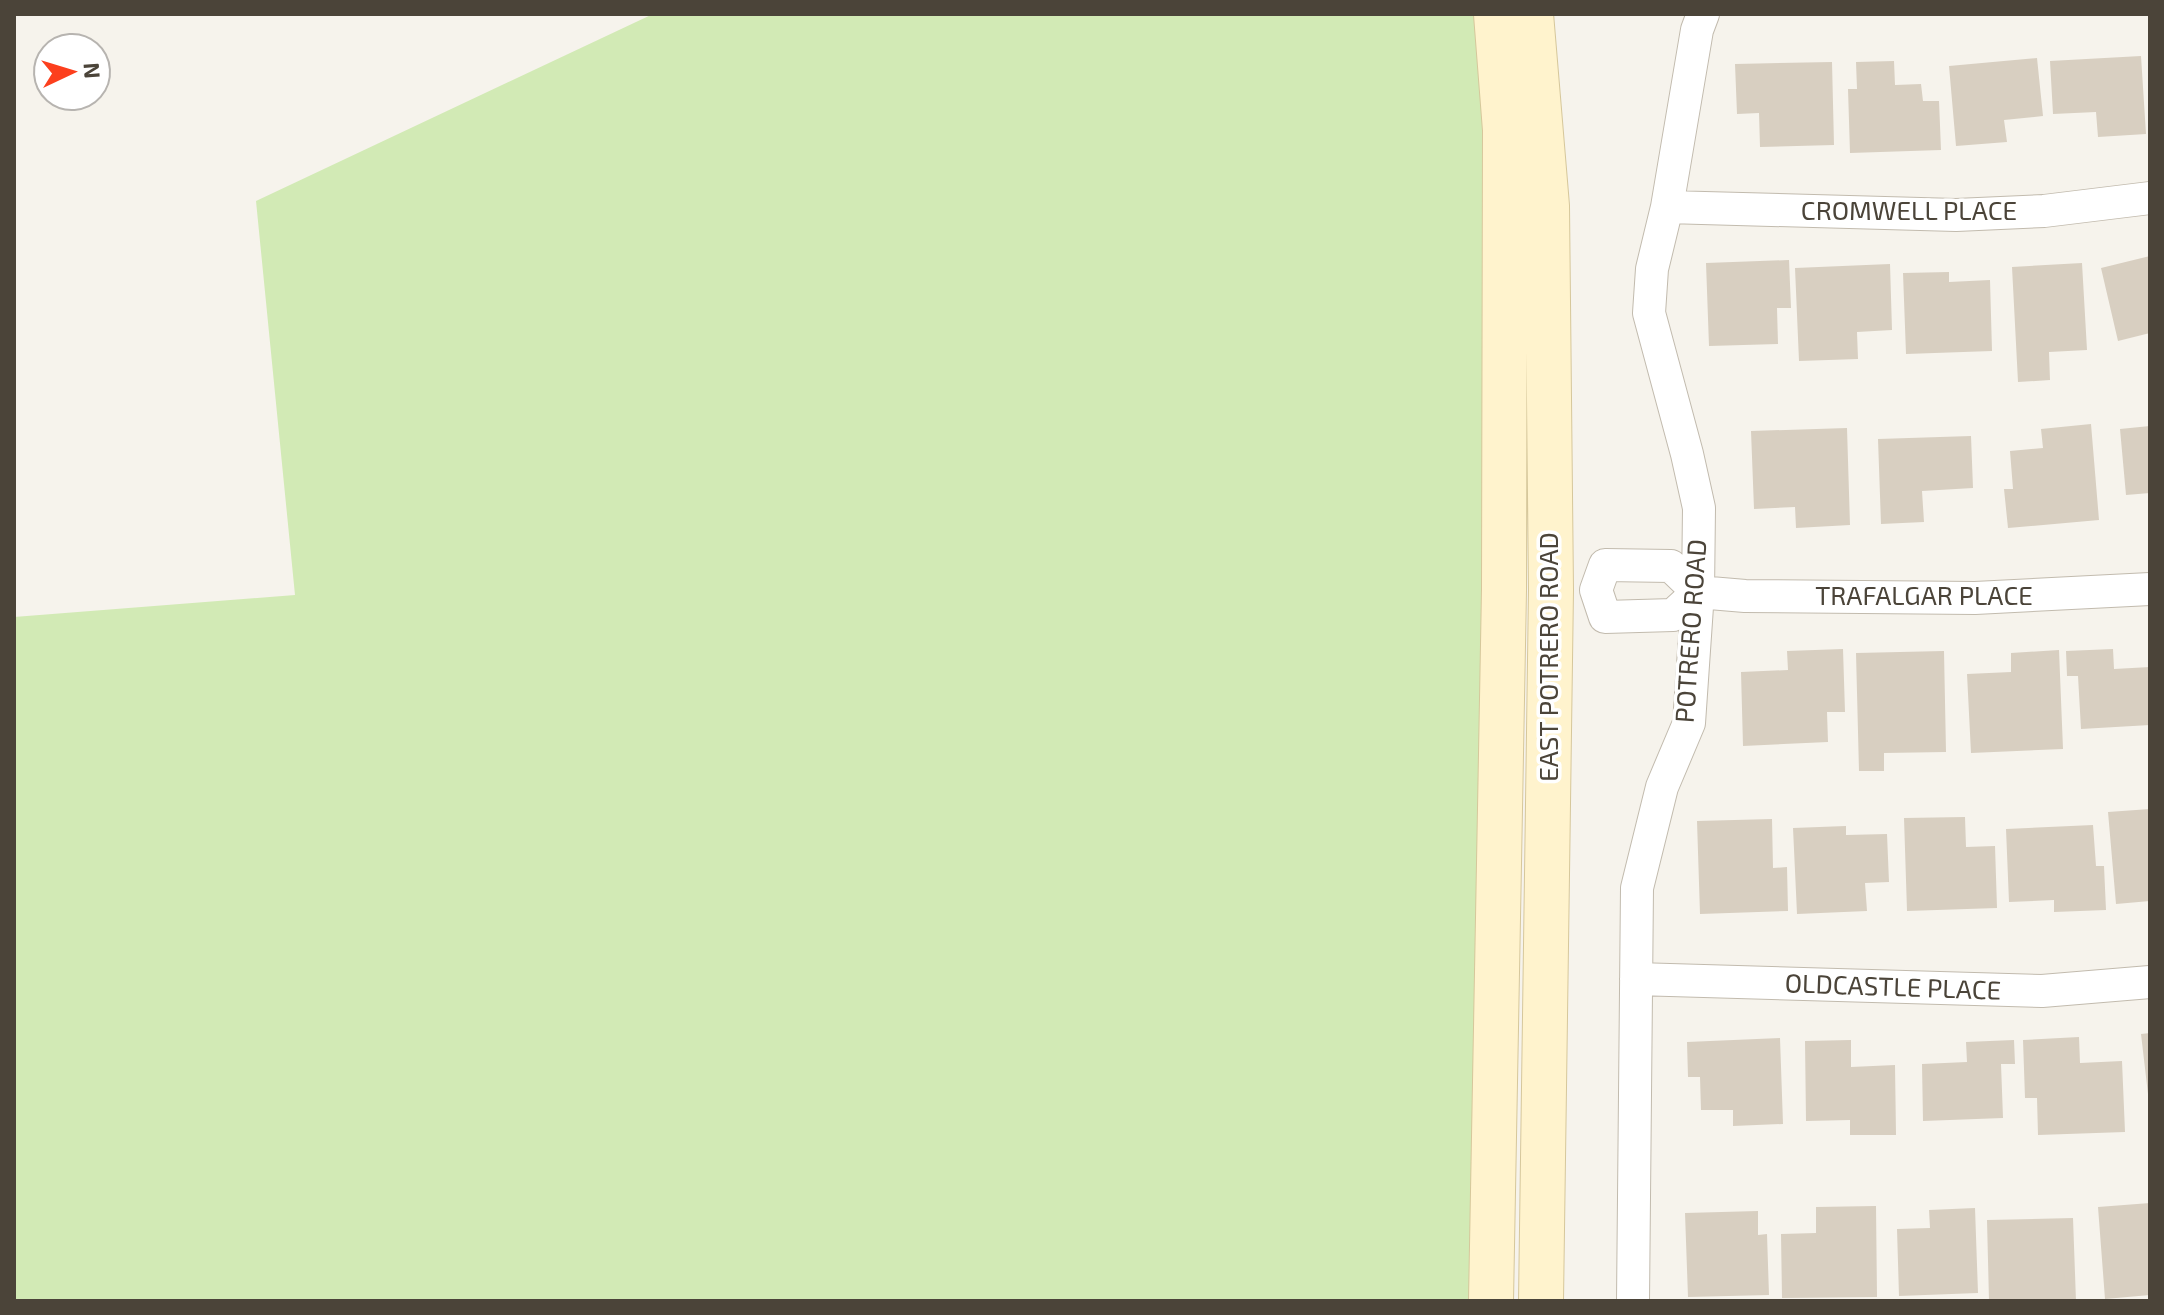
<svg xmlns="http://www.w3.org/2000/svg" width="2164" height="1315" font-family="'Exo 2',sans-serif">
	<rect width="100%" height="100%" fill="#f6f3ec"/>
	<path fill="#d2eab5" d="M653,14h843l-5,1287h-1477v-684l281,-22 -39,-394z"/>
	<path fill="#d8cfc1" d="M2141,56l5,78 -48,3 -2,-25 -43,2 -3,-53z
		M2037,58l6,58 -39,4 3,22 -51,4 -7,-80z
		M1894,61l1,24 26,-1 2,17h16l2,49 -91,3 -2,-64h9l-1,-27z
		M1832,62l2,83 -74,2 -1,-34 -22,1 -2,-50z
		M2150,256v77l-32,8 -17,-73z
		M1789,260l2,48h-14l1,36 -69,2 -3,-83z
		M2082,263l5,87 -38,2 1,28 -32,2 -6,-115z
		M1890,264l2,66 -35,2 1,27 -59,2 -4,-93z
		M1949,272v10l41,-2 2,71 -86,3 -3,-81z
		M2091,424l8,96 -91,8 -4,-39h9l-3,-38 33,-3 -2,-19z
		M2150,426v67l-24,2 -6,-66z
		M1847,428l3,97 -54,3 -1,-21 -41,2 -3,-78z
		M1971,436l2,52 -51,3 2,31 -43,2 -3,-85z
		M1843,649l2,63h-18l1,30 -85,4 -2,-74 47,-2 -1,-19z
		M2113,649l1,20 36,-2v58l-69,4 -3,-53h-11l-1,-25z
		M2059,650l4,99 -92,4 -4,-79 44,-2v-19z
		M1944,651l2,101 -62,1v18h-25l-3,-118z
		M2150,809v92l-34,3 -8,-92z
		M1965,817l1,30 29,-1 2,62 -90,3 -3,-93z
		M1772,819l1,49 14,-1 1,44 -88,3 -3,-93z
		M2093,825l3,41h8l2,44 -52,2v-12l-45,2 -3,-73z
		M1846,826v9l41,-1 2,48 -24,1 2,28 -70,3 -4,-86z
		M2150,1033v61h-2l-7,-60z
		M2079,1037l1,26 42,-2 3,71 -87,3 -1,-37h-12l-2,-58z
		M1780,1038l3,86 -50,2v-16h-32l-1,-33h-12l-1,-35z
		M1851,1040v27l44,-2 1,70h-46v-15l-44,1 -1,-80z
		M2014,1040l1,24h-14l2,54 -80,3 -1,-57 45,-2 -1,-20z
		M2150,1203v92l-45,4 -7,-92z
		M1876,1206l1,91 -95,1 -1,-64 35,-1v-26z
		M1975,1208l3,85 -79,3 -2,-67 33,-1 -1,-18z
		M1758,1211v24l9,-1 2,61 -81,2 -3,-84z
		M2073,1218l3,83h-87l-2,-81z"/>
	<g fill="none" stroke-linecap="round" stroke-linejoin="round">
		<defs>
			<path id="street" d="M1667,207l289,8 88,-4 106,-13
				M1698,592l-25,23 -68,2 -9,-27 9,-25 66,1 27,26 47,4 230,2 175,-9
				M1636,979l406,12 108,-9
				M1633,1301l4,-413 25,-101 27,-64 9,-131 1,-84 -12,-54 -38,-141 3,-44 15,-62 30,-177 6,-16"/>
			<path id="secondary" d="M1531,14l16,192 4,384 -10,711
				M1491,1301l13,-711 1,-460 -9,-116"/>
		</defs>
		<use href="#street" stroke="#c2bbae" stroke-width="34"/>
		<use href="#secondary" stroke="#d6c79b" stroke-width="46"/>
		<use href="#street" stroke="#fff" stroke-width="32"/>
		<use href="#secondary" stroke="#fff3cd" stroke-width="44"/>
	</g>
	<g text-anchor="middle" stroke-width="7" stroke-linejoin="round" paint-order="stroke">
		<g font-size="26" fill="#4b4439" stroke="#fff">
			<text x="1909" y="220">CROMWELL PLACE</text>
			<text x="1924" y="605">TRAFALGAR PLACE</text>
			<text transform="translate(1691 631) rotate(-86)" y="9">POTRERO ROAD</text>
			<text transform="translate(1549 657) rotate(-90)" y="9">EAST POTRERO ROAD</text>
			<text transform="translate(1893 987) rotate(2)" y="9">OLDCASTLE PLACE</text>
		</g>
	</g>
	<rect width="2164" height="1315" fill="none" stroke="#4b4439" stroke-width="32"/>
	<g transform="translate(72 72) rotate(86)"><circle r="38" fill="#ffffff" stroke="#b7b4b0" stroke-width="2"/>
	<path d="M0-6L14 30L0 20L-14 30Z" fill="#fc3f1d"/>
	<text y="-12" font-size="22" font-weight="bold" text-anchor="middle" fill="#4b4439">N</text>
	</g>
</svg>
